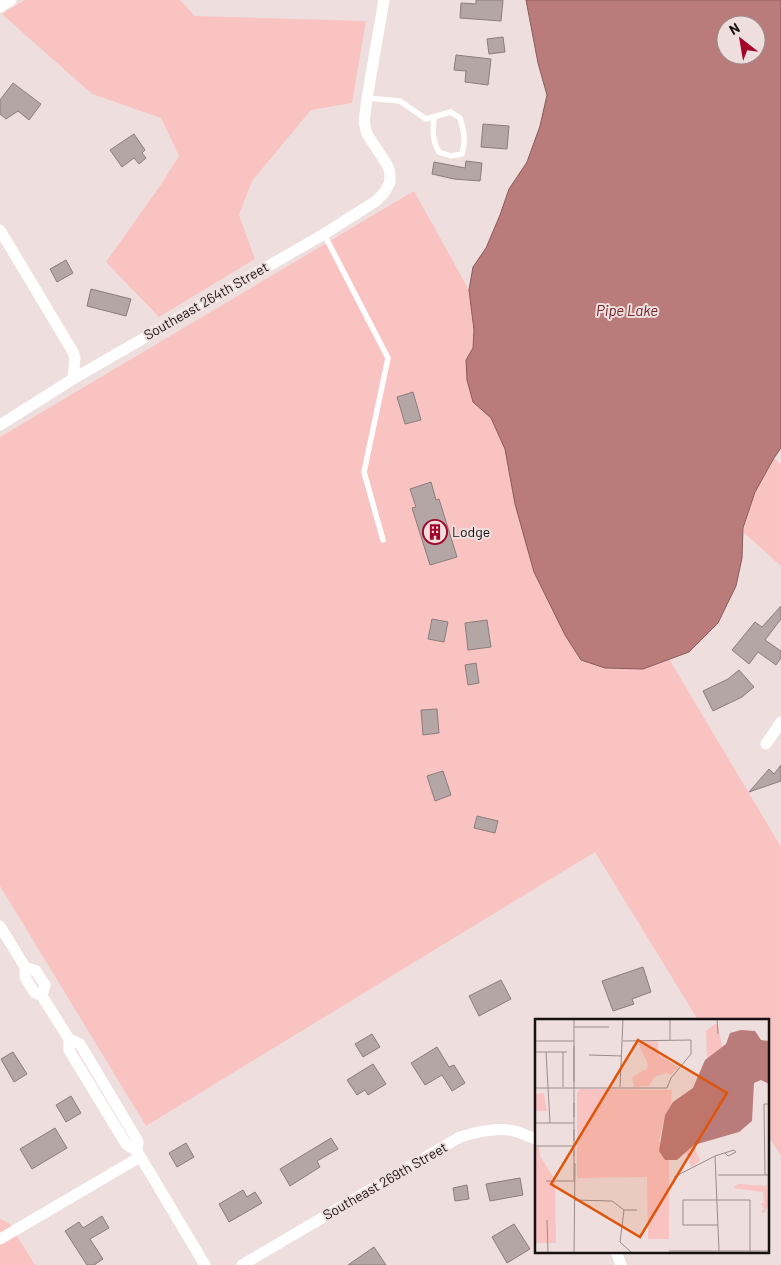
<svg xmlns="http://www.w3.org/2000/svg" width="781" height="1265" font-family="Barlow,sans-serif">
	<rect width="100%" height="100%" fill="#eedfde"/>
	<path fill="#f9c3c2" d="M25,0h155l15,16 171,5 -14,82 -41,7 -59,71 -13,34 16,44 -96,58 -53,-55 54,-76 19,-30 -18,-38 -69,-24 -90,-80z
		M414,191l55,99 5,40 -1,18 -7,12 1,20 6,21 18,17 14,31 10,55 19,68 31,63 16,24 62,10 26,-10 112,188v309l-14,-22v-114h-69l-103,-168 -449,274 -146,-240v-449z
		M774,458l7,6v102l-38,-34 12,-40z
		M0,1219l9,4 26,42h-35z"/>
	<path fill="#ba7b7b" stroke="#895b5b" fill-rule="evenodd" d="M526,0h255v448l-7,10 -19,34 -12,36 -1,30 -6,28 -18,37 -29,29 -46,17 -38,-1 -24,-8 -16,-25 -31,-63 -19,-68 -10,-55 -14,-31 -18,-16 -6,-22 -1,-20 7,-12 1,-18 -5,-40 4,-23 13,-19 14,-33 9,-26 18,-27 13,-36 7,-31 -9,-32zM726,25h30v30h-30z"/>
	<path fill="#b4a6a5" stroke="#8b7d7d" d="M476,0h27l-2,21 -41,-3 1,-15 15,1z
		M503,37l2,15 -16,2 -2,-15z
		M456,55l35,4 -3,26 -23,-3 1,-11 -12,-1z
		M13,83l28,21 -12,16 -11,-9 -12,8 -6,-5v-14z
		M483,124l26,2 -2,23 -26,-2z
		M134,134l11,16 -3,3 4,5 -7,6 -5,-6 -12,9 -12,-17z
		M466,161l16,2 -2,18 -26,-2 -22,-5 2,-12 31,6z
		M66,260l7,13 -16,9 -7,-13z
		M91,289l40,10 -5,17 -39,-10z
		M413,392l8,28 -16,4 -8,-27z
		M431,482l5,18 3,-1 18,58 -27,8 -18,-57 4,-1 -6,-18z
		M781,606v13l-16,21 16,11v7l-5,7 -18,-13 -9,12 -17,-14 23,-28 7,5z
		M432,619l16,3 -4,20 -16,-3z
		M487,620l4,27 -23,3 -3,-27z
		M476,663l3,20 -11,2 -3,-20z
		M739,670l15,17 -12,10 -29,14 -10,-20 25,-12z
		M437,709l2,24 -16,2 -2,-25z
		M781,765v16l-32,11 20,-23 5,5z
		M443,771l8,24 -16,6 -8,-25z
		M477,816l21,5 -3,12 -21,-5z
		M643,967l8,25 -19,7 2,5 -21,7 -11,-30z
		M501,980l10,19 -32,17 -10,-20z
		M372,1034l8,13 -17,10 -8,-13z
		M437,1047l12,20 5,-2 11,18 -13,8 -10,-16 -17,10 -14,-22z
		M13,1052l14,22 -13,8 -13,-23z
		M373,1064l13,20 -18,11 -3,-5 -8,5 -10,-15z
		M71,1096l10,17 -15,9 -10,-17z
		M55,1128l12,20 -35,21 -12,-20z
		M331,1138l7,11 -21,12 3,6 -30,19 -10,-17z
		M186,1143l8,14 -17,10 -8,-14z
		M520,1178l3,17 -33,6 -4,-17z
		M467,1185l2,14 -14,2 -2,-13z
		M243,1190l4,7 8,-5 7,11 -33,19 -10,-18z
		M102,1216l7,12 -19,11 13,20 -9,6h-7l-22,-34 14,-9 4,6z
		M514,1224l16,25 -23,14 -15,-26z
		M374,1247l12,18h-38z"/>
	<g fill="none" stroke-linecap="round" stroke-linejoin="round">
		<path stroke="#fff" stroke-width="5.5" d="M367,98l33,3 26,18 25,-7 9,6c4,14 6,22 2,36l-11,2 -12,-4c-7,-11 -6,-22 -5,-35
			M324,234l64,124 -24,114 19,68"/>
		<path stroke="#fff" stroke-width="11" d="M0,7l11,-7
			M0,230l73,122 2,6 -2,21
			M0,425l73,-46 251,-145 52,-33 8,-8 6,-11v-7l-1,-6 -3,-6 -19,-29 -3,-12 3,-24 17,-98
			M766,744l15,-22
			M0,926l25,41
			M42,996l3,-11 -9,-14 -11,-4v10l9,15 8,4 27,43
			M137,1151l1,-9 -2,-4 -56,-94 -11,-5v11l57,94 11,7 68,114
			M0,1239l140,-82
			M616,1251l5,14
			M242,1265l218,-128c16,-5 32,-9 49,-7 9,1 18,6 27,9"/>
	</g>
	<defs>
		<symbol id="building-ring" viewBox="-11 -11 22 22"><circle r="9.5" fill="#eedfde" stroke="#a30429" stroke-width="1.5"/><path d="M-4-6H4V6H1V3H-1V6H-4ZM-2.5-4.3h1.7v1.8h-1.7ZM.8-4.3h1.7v1.8H.8ZM-2.5-1h1.7V.8h-1.7ZM.8-1h1.7V.8H.8Z" fill="#a30429"/></symbol>
	</defs>
	<g fill-rule="evenodd">
		<use href="#building-ring" x="421" y="518" width="28" height="28"/>
	</g>
	<g text-anchor="middle" stroke-width="4" stroke-linejoin="round" paint-order="stroke">
		<g font-size="14" fill="#171111" stroke="#eedfde">
			<text transform="translate(206 301) rotate(-30)" y="5">Southeast 264th Street</text>
			<text transform="translate(385 1181) rotate(-30)" y="5">Southeast 269th Street</text>
		</g>
		<g font-size="14" fill="#171111" stroke="#eedfde" text-anchor="start">
			<text x="452" y="537">Lodge</text>
		</g>
		<g font-size="15" font-style="italic" fill="#6f2228" stroke="#eedfde">
			<text x="627" y="316">Pipe Lake</text>
		</g>
	</g>
	<g transform="translate(535 1019)">
		<rect width="234" height="234" fill="#eedfde"/>
		<path d="M180,5h3l4,23 -15,12 -1,-28zM102,22h21l1,14 19,12 -7,8 -5,-2 -12,4 -5,9 -15,1 -2,-10 15,-8 1,-5zM45,70l92,1 -1,15 -6,10 -6,26 6,19h4v79h-21l-1,-62 -70,1v-86zM9,74l3,18h-12v-17zM159,126l6,16 -9,6 -5,-16zM4,128l1,9 15,24 1,63h-21v-95zM203,165l29,2 1,19 -4,8 -3,-1 3,-3 -3,-6h-8h11l-1,-11 -30,-4z" fill="#f9c3c2"/>
		<path d="M206,11l14,1 6,9 8,1v43l-8,-4 -7,3 -2,38 -13,11 -45,13 -17,15h-12l-6,-9 6,-36 8,-13 20,-14 12,-28 21,-16 4,-11z" fill="#ba7b7b"/>
		<path fill="none" stroke="#988d8c" stroke-width="1" d="M135,0v21M182,0l1,15M39,8h35M0,22h39M39,27v-27M1,33h31M11,33l4,71M28,33v35M54,36l33,1M39,63v-36v57M85,68l3,-68M0,69h132l4,-10 20,-24v-14l-68,1M39,98v-14v26M0,104h39M0,127h39M39,132v-22v12M39,137v-5v12M180,137l4,95M183,156h51M230,156l-1,-71h5M139,158l41,-21 19,-6 2,2 -8,4 -3,-3M11,162h28M39,181l38,1 12,9h13M89,191l-4,32 12,11M12,201l1,33M183,206h-35v-25h67v52M134,232h100M39,234l1,-89 -1,-1v17"/>
		<path fill="#de550c" fill-opacity="0.15" stroke="#de550c" stroke-width="2.5" d="M103,21l89,53 -87,144 -89,-53z"/>
		<rect width="234" height="234" fill="none" stroke="#171111" stroke-width="2.5"/>
	</g>
	<g transform="translate(741 40) rotate(329)"><circle r="24" fill="#eedfde" stroke="#988d8c"/>
	<path d="M0-4L9 19L0 12L-9 19Z" fill="#a30429"/>
	<text y="-8" font-size="14" font-weight="bold" text-anchor="middle" fill="#171111">N</text>
	</g>
</svg>
